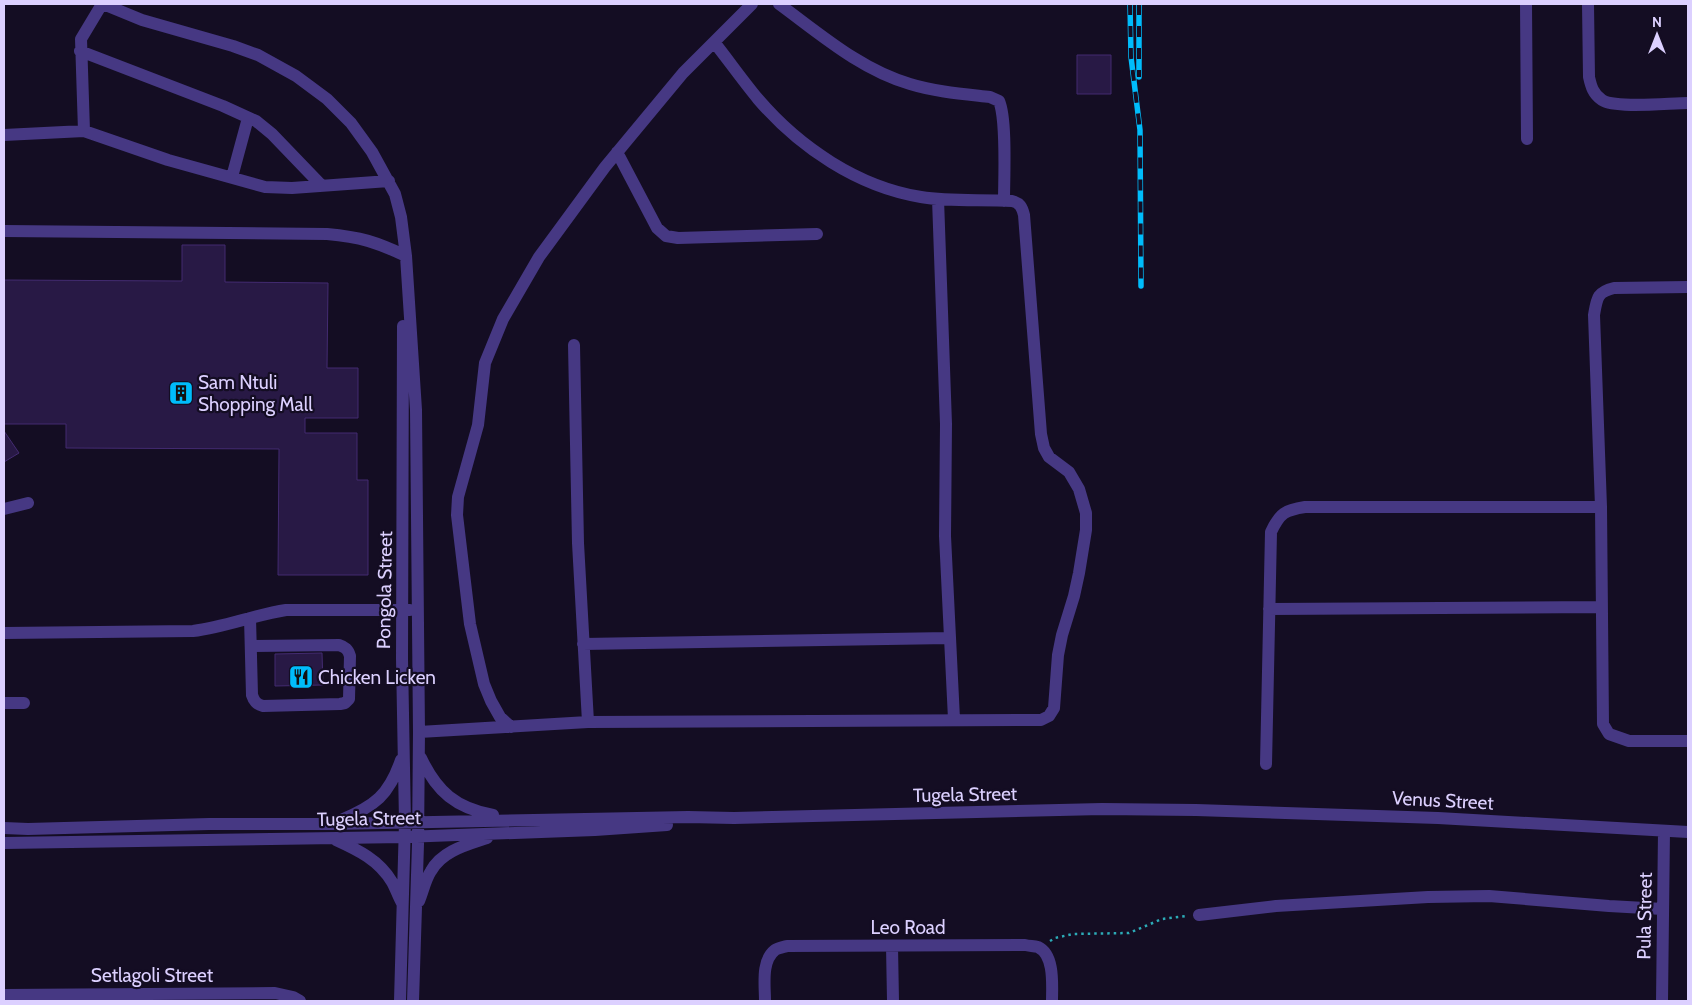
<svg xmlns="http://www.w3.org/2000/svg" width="1692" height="1005" font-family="Cabin,sans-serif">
	<rect width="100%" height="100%" fill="#140d23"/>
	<path fill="#281945" stroke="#432b71" d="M1077,55h34v39h-34z
		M182,245h43v37l103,1 -1,85h31v50h-53v15h52v47h11v95h-90l1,-126 -213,-1v-24h-62v-144l178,1z
		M4,431l15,22 -15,9z
		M322,653l1,32 -48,1v-32z"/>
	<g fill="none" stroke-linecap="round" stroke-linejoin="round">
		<path stroke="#2cabb7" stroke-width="2.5" stroke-dasharray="2.5 4" stroke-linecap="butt" d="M1050,941l5,-3 18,-4 56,-1 33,-14 24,-3"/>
		<path stroke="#463883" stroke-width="12" d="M103,4l39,16 91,26 25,9 38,21 31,23 24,24 21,29 23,42 6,23 5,39 10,154 3,322 -1,112 -5,157
			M779,4c41,30 82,66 131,80 26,8 53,10 80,13l9,4c8,18 5,77 5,100
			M1526,4l1,135
			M1588,4l1,73c2,9 4,17 13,23 14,9 67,3 86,3
			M80,51l143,55 33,15 16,13 50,52
			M84,131l-3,-92 21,-35
			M4,135l80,-4 84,29 97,27 27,1 97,-7
			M617,152l40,76 9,8 12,2 139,-4
			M232,177l16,-59
			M938,199l8,225 -1,112 9,183
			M4,231l323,3c34,3 49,8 79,22
			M1688,287l-74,1c-17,4 -17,10 -20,27l7,192 2,217 6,10 20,7h59
			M574,345l4,198 10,179
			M4,509l24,-6
			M1269,609l332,-2
			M250,618l2,77c2,6 4,9 11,11l77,-2 5,-1 4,-4 1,-43c-2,-7 -5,-9 -11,-11l-88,1
			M4,633l189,-2c32,-4 61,-16 93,-21h124
			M583,644l366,-6
			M4,703h20
			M511,727l-11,-10 -9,-16 -7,-17 -14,-60 -13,-109 1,-18 20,-72 7,-62 18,-44 36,-62 66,-90 78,-94 69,-69
			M419,732l169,-10 453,-2 8,-4 5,-8 4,-53 4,-20 12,-39 5,-23 7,-43v-17l-7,-24 -10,-17 -20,-15 -5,-9 -3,-14 -17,-219c-2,-8 -4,-12 -12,-14 -30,-2 -61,1 -91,-4 -63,-10 -122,-50 -163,-98 -15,-18 -29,-38 -44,-57
			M421,758c16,34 35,50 72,57
			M1266,764l5,-232c9,-19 14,-22 34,-25h296
			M341,820c34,-14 48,-25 60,-60
			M4,828l24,1 181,-5h122l357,-7 46,1 368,-9 94,1 242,8 250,14
			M336,840c22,10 43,20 56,42 4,7 6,14 10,21
			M4,843l400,-6 191,-7 72,-5
			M419,901c4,-9 6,-21 12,-30 11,-20 35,-26 56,-33
			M1199,915l77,-9 152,-9 61,-1 120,10 54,3
			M892,946l1,55
			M4,995l271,-2 18,4 7,4
			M400,1001l5,-179 -3,-163 1,-333
			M765,1001c0,-16 -4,-40 10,-51 3,-2 9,-3 12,-4l238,-1c4,1 9,1 13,2 17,8 14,39 14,54
			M1662,1001l2,-170"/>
		<defs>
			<path id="rail" d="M1130,4l1,53 9,73 1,156
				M1139,4v73"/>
		</defs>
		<use href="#rail" stroke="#00bcfb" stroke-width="5.5"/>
		<use href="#rail" stroke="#140d23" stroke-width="4" stroke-dasharray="11" stroke-linecap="butt"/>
	</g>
	<defs>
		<symbol id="building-square" viewBox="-11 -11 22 22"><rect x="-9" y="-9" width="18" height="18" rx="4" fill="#00bcfb" stroke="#140d23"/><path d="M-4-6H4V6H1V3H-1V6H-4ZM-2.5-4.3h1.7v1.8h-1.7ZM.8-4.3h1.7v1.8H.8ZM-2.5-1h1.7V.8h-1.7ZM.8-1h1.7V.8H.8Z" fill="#111"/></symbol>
		<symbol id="restaurant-square" viewBox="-11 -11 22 22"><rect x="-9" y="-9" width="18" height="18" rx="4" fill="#00bcfb" stroke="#140d23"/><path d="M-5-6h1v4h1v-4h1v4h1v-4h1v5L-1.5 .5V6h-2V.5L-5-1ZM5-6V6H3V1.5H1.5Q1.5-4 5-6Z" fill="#111"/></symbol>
	</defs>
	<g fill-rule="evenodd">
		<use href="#building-square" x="167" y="379" width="28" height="28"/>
		<use href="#restaurant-square" x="287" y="663" width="28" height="28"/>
	</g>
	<g text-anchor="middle" stroke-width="4.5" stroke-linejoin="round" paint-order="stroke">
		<g font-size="19" fill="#dcd0ff" stroke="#140d23" text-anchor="start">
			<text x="198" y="389">Sam Ntuli<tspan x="198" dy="22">Shopping Mall</tspan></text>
			<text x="318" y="684">Chicken Licken</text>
		</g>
		<g font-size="19" fill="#dcd0ff" stroke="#140d23">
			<text transform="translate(384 590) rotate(-89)" y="7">Pongola Street</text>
			<text transform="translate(965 794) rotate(-1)" y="7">Tugela Street</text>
			<text transform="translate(1443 800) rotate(3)" y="7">Venus Street</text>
			<text transform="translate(369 818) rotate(-1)" y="7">Tugela Street</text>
			<text transform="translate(1644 916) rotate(-89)" y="7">Pula Street</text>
			<text x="908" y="934">Leo Road</text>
			<text x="152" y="982">Setlagoli Street</text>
		</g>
	</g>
	<rect width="1692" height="1005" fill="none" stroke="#dcd0ff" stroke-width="10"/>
	<g transform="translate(1657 35)" stroke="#140d23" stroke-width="4" paint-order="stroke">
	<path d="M0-4L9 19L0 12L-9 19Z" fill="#dcd0ff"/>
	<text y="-8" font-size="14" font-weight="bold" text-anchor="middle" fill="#dcd0ff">N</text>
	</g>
</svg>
